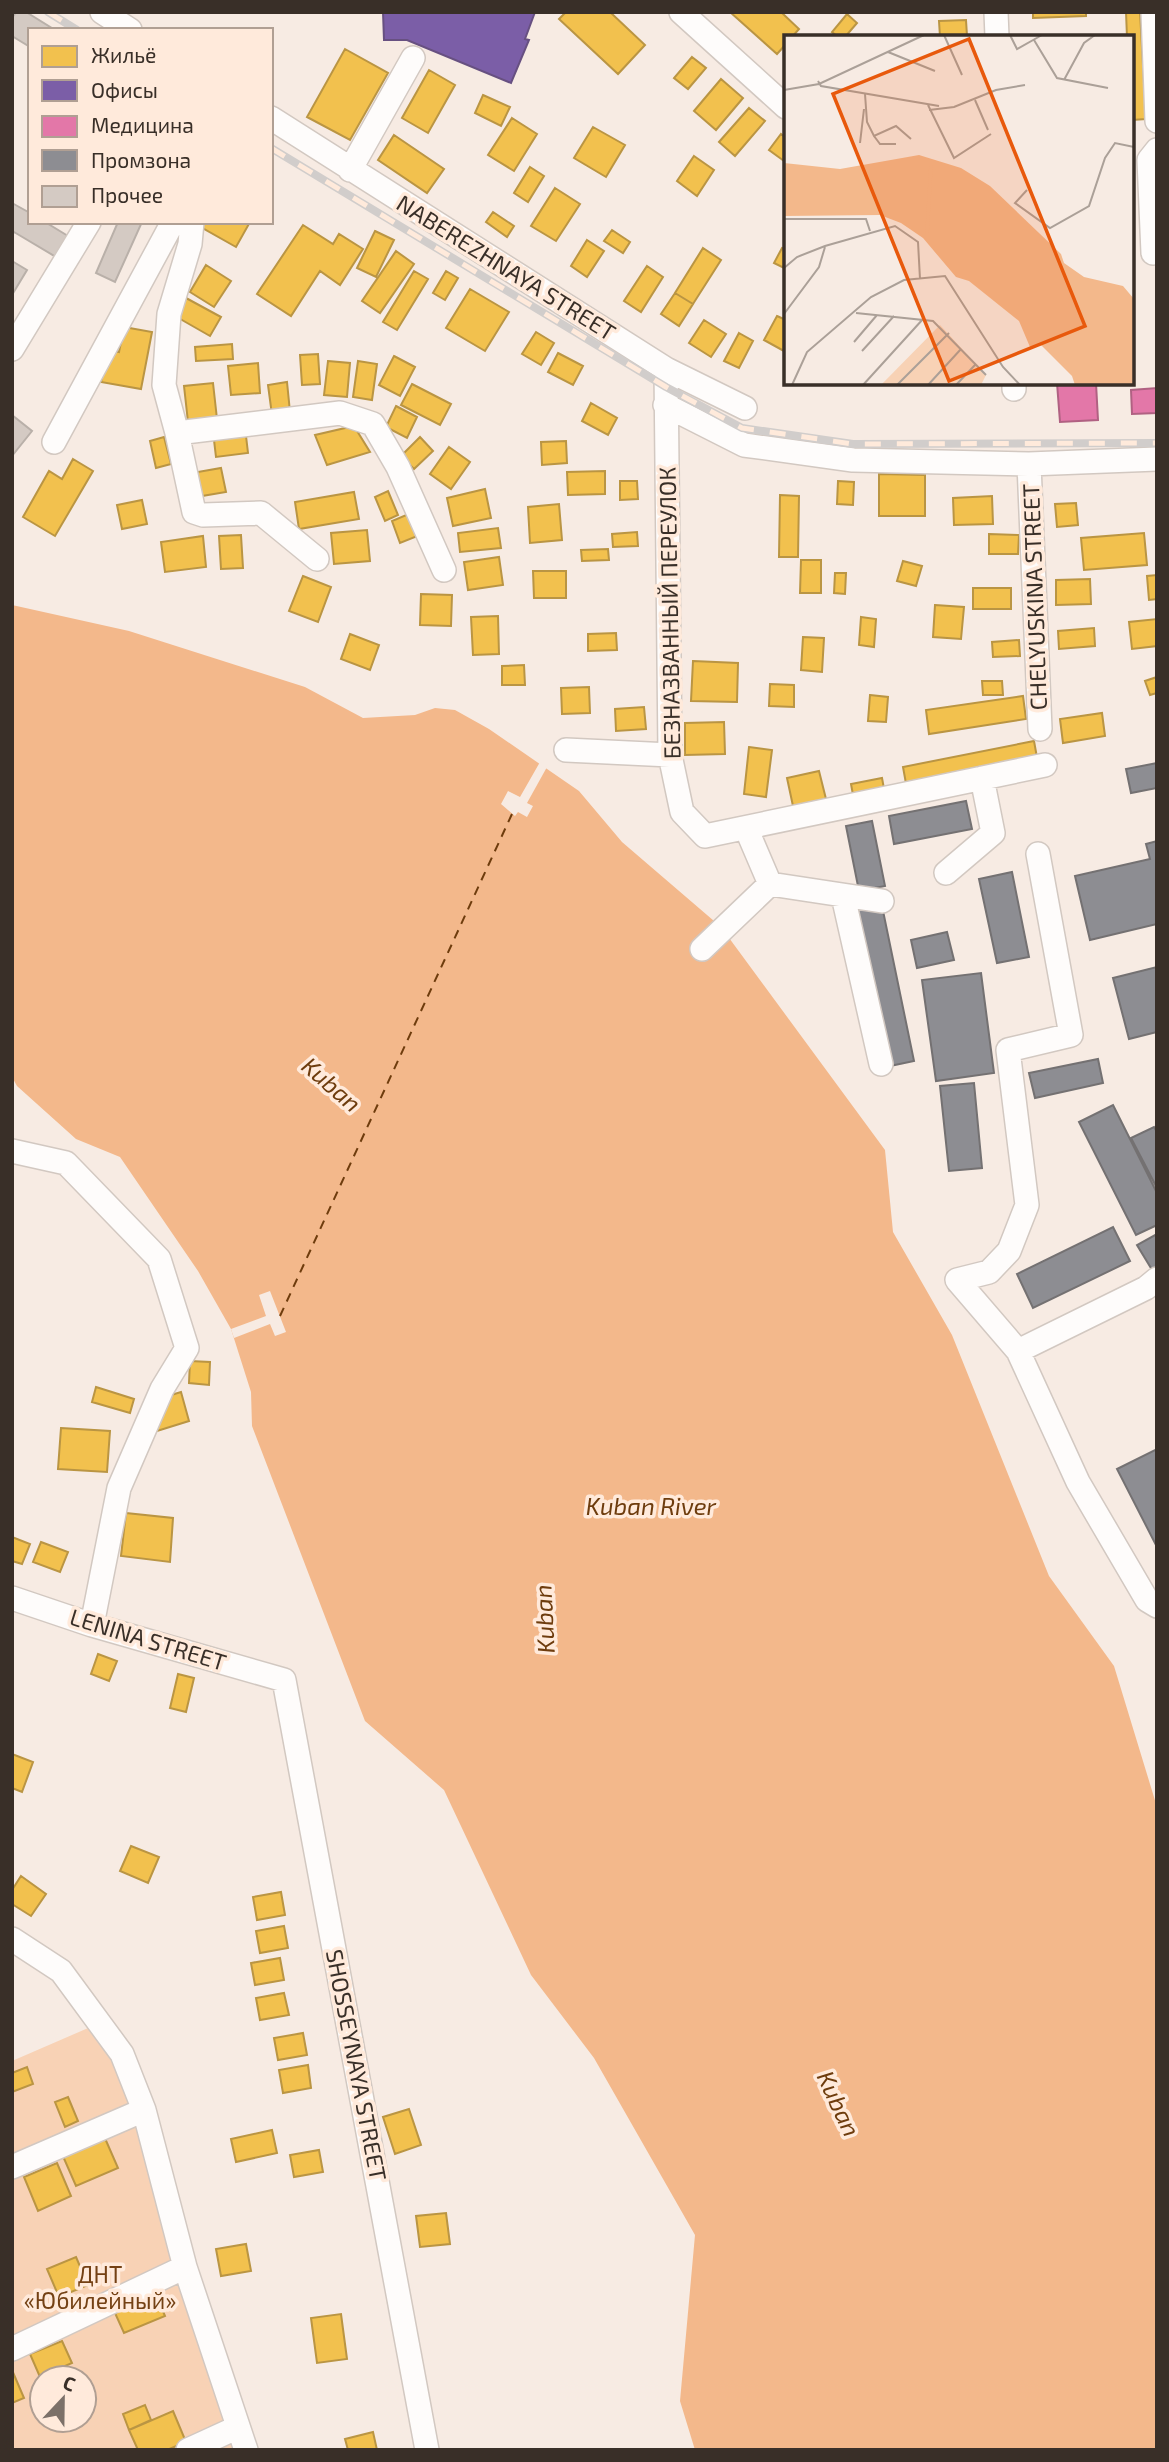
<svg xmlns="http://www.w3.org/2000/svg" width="1169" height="2462" font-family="'Exo 2',sans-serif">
	<rect width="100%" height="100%" fill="#f7ebe3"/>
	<path fill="#f8d2b5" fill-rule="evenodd" d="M102,2022l20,32 124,396h-234v-389zM42,2378h42v42h-42z"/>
	<path fill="#f3b88b" d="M12,605l117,26 176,56 58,31 52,-3 20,-7 20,2 34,19 90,62 43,51 99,85 164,223 8,82 59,103 97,241 65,90 43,141v643h-462l-15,-49 15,-166 -101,-177 -63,-83 -87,-185 -79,-69 -113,-295 -1,-34 -20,-63 -33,-58 -78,-114 -44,-18 -59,-53 -5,-9z"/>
	<path fill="#f7ebe3" d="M540,762l7,5 -20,36 6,3 -6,11 -9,-5 -3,4 -14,-12 7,-13 12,6z
		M270,1291l16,41 -11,4 -5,-12 -36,14 -3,-9 35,-13 -7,-21z"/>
	<path fill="#f2c14e" stroke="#ba9543" stroke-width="2" d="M566,12h44l35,33 -27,29 -59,-55z
		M730,12h51l18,17 -7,8h-6v7l-9,10z
		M1033,12h53v4l-53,2z
		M1126,12h14l6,107 -14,1v-83h-5z
		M847,14l10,9 -12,14h-7l-6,-5z
		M966,20l1,16 -27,1 -1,-16z
		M345,49l43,24 -38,67 -43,-23z
		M692,57l14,11 -18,21 -14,-11z
		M429,70l26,15 -27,48 -26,-15z
		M721,79l22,19 -27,32 -22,-19z
		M483,95l27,12 -9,19 -26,-13z
		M749,108l16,13 -30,35 -16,-14z
		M512,118l25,16 -23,37 -26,-16z
		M593,127l32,18 -19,32 -32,-19z
		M781,134l5,4 -2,23 -15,-11z
		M394,135l50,34 -17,24 -49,-33z
		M694,156l20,14 -17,26 -20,-15z
		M530,167l14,9 -16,26 -14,-9z
		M555,188l25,16 -24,37 -25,-15z
		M493,212l21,14 -7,11 -21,-15z
		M201,222h49l-14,25 -37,-21z
		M303,225l30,19 6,-10 24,15 -23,36 -20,-14 -29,45 -34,-22z
		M612,230l18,12 -7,11 -19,-12z
		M375,231l19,9 -18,37 -19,-9z
		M587,240l17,11 -17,26 -16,-11z
		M703,248l18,12 -28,44 -18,-11z
		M782,248l4,2v19l-12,-6z
		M396,251l18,13 -34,49 -18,-12z
		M206,265l25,16 -17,26 -24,-15z
		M647,266l16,11 -22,35 -17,-11z
		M414,271l14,8 -31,51 -14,-8z
		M446,271l12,7 -13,22 -12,-7z
		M470,289l39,23 -24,39 -39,-23z
		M675,293l18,11 -14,22 -18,-12z
		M186,298l35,19 -11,19 -35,-20z
		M777,316l9,4 -2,31 -20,-11z
		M704,320l22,14 -15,23 -22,-14z
		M124,327l28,5 -11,57 -40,-7 6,-32 12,2z
		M536,332l18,11 -13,22 -19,-11z
		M739,333l14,8 -14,27 -15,-7z
		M232,344l1,15 -37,2 -1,-14z
		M558,353l25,13 -10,19 -25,-13z
		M318,354l2,30 -18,1 -2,-30z
		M394,356l21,11 -15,29 -21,-11z
		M328,361l22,2 -3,34 -23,-2z
		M358,361l19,3 -5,36 -19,-3z
		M258,363l2,30 -29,2 -3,-29z
		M287,382l3,30 -18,3 -4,-30z
		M213,383l4,36 -29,3 -4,-36z
		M412,384l39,20 -11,21 -39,-20z
		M591,403l26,15 -9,17 -26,-14z
		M396,406l21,11 -10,21 -21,-11z
		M354,426l16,26 -43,13 -12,-30z
		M246,436l2,17 -32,4 -2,-17z
		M164,437l7,27 -15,4 -6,-27z
		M420,437l13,14 -19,18 -13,-13z
		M566,441l1,22 -25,2 -1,-23z
		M449,447l21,15 -19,27 -21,-15z
		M73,459l20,12 -38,65 -32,-19 26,-46 13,8z
		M221,468l5,24 -30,5 -4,-24z
		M605,471v23l-37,1 -1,-23z
		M879,474l46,1v41h-46z
		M620,481h17l1,18 -18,1z
		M838,481l16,1 -1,23 -16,-1z
		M485,489l6,29 -38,8 -6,-28z
		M388,491l10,24 -13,6 -10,-24z
		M354,492l5,27 -60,10 -4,-27z
		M780,495l19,1 -1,61h-19z
		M992,496l1,28 -39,1 -1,-27z
		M142,500l5,24 -25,5 -5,-24z
		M1076,503l2,22 -21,2 -2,-23z
		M559,504l3,36 -32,3 -2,-36z
		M411,513l9,22 -20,8 -8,-22z
		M498,528l3,20 -41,4 -2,-19z
		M367,530l3,31 -36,3 -3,-31z
		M637,532l1,14 -25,1 -1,-13z
		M1144,533l3,32 -63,5 -3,-32z
		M989,534l30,1 -1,19h-29z
		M241,535l2,33 -22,1 -2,-33z
		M203,536l3,31 -41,5 -4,-30z
		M608,549l1,11 -27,1 -1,-11z
		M499,557l4,28 -35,5 -4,-28z
		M801,560h20v33h-21z
		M903,561l19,5 -6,20 -19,-5z
		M533,571h33v27h-32z
		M835,573h11l-1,21 -11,-1z
		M1157,575v24l-8,1 -2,-24z
		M303,576l28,11 -13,35 -29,-11z
		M1090,579l1,25 -35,1v-25z
		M973,588h38v21h-38z
		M421,594l31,1 -1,31 -31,-1z
		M935,605l29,2 -3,32 -28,-2z
		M498,616l1,38 -26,1 -2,-38z
		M861,617l15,2 -2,28 -15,-2z
		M1157,619v27l-25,3 -3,-27z
		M1094,628l1,18 -36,3 -1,-18z
		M616,633l1,17 -29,1v-17z
		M350,634l29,11 -9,25 -29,-11z
		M803,637l21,1 -2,34 -21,-2z
		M1019,640l1,16 -27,1 -1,-15z
		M693,661l45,2 -1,39 -46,-1z
		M524,665l1,20h-23v-19z
		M1157,677v16l-7,2 -5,-14z
		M982,681h20l1,14h-20z
		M770,684l24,1v22l-25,-1z
		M589,687l1,26 -28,1 -1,-26z
		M870,695l18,2 -2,25 -18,-1z
		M1023,696l3,23 -97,15 -3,-24z
		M644,707l2,22 -30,2 -1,-22z
		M1102,713l3,23 -42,7 -3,-24z
		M724,722l1,32 -40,1v-32z
		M1034,741l4,22 -131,26 -4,-22z
		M749,747l23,3 -6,47 -22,-3z
		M819,771l7,28 -33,7 -6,-28z
		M882,778l3,16 -31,6 -3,-16z
		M190,1361l20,1 -1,23 -20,-2z
		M96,1387l38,12 -4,14 -38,-11z
		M181,1392l8,29 -32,10 -9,-29z
		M61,1428l49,3 -3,41 -49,-3z
		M126,1513l47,5 -3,44 -49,-6z
		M12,1537l18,7 -8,20 -10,-3z
		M41,1542l27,10 -8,20 -27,-10z
		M98,1654l19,7 -8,20 -18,-7z
		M178,1674l16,4 -8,34 -16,-4z
		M12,1754l21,8 -11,30 -10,-4z
		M131,1846l28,11 -11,26 -28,-12z
		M21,1876l25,18 -15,22 -19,-12v-14z
		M281,1892l4,23 -28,5 -4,-23z
		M284,1926l4,22 -28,5 -4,-22z
		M280,1958l4,22 -29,5 -4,-22z
		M284,1993l5,22 -29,5 -4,-22z
		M303,2033l4,22 -29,5 -4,-22z
		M308,2065l3,23 -28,5 -4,-23z
		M27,2067l6,17 -21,8v-19z
		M68,2097l10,24 -13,6 -10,-25z
		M409,2109l12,36 -26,9 -12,-37z
		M272,2130l5,23 -41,9 -5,-23z
		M104,2136l14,32 -42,18 -14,-32z
		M319,2150l4,22 -29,5 -4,-22z
		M57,2163l14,33 -33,15 -14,-34z
		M446,2213l4,31 -30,3 -4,-31z
		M246,2244l5,27 -30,5 -5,-27z
		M76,2257l12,28 -29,12 -12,-28z
		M156,2295l9,21 -41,17 -9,-20z
		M341,2314l6,45 -30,4 -6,-45z
		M62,2341l10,22 -32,14 -10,-23z
		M12,2370l12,28 -12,5z
		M145,2405l6,15 -22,10 -6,-16z
		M173,2411l13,31 -19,8h-29l-9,-20z
		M373,2432l4,18h-29l-3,-11z"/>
	<path fill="#7b5ea7" stroke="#675081" stroke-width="2" d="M383,12h152l-10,27 4,1 -18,43 -104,-43h-23z"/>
	<path fill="#e377a8" stroke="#b06182" stroke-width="2" d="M1057,383h39l2,37 -38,2z
		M1157,388v25l-25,1 -1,-24z"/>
	<path fill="#8d8d92" stroke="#747172" stroke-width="2" d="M1157,763v25l-26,5 -5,-24z
		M966,801l6,28 -78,15 -5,-28z
		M872,821l13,65 -26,5 -13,-65z
		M1157,841v83l-67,16 -15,-64 75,-17 -4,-15z
		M1012,872l17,85 -32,6 -18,-84z
		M882,906l32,155 -24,5 -32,-156z
		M947,932l7,28 -37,8 -6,-28z
		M1157,967v65l-28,7 -16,-61z
		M981,973l13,100 -58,8 -14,-101z
		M1098,1059l5,24 -68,15 -6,-25z
		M974,1083l8,85 -33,3 -9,-85z
		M1113,1105l44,88v32l-21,10 -57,-113z
		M1154,1127l3,5v56l-26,-50z
		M1113,1227l17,34 -97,47 -16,-34z
		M1157,1234v44l-20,-33z
		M1157,1449v98l-40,-78z"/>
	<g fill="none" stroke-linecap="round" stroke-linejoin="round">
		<path stroke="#6e3c0d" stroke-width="2" stroke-dasharray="9 7" stroke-linecap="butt" d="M280,1316l232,-502"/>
	</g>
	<path fill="#d4cac3" stroke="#b9b0a9" stroke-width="2" d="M16,12h10l29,18h-25v17l-18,-11v-18z
		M12,203l18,10v9h15l23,14 -12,21 -42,-25 -2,3z
		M118,222h24l-27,60 -19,-9z
		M12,261l15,9 -15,25z
		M12,415l20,16 -20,25z"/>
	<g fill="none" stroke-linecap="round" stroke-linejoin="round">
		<defs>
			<path id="minor" d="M102,12l28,18
				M681,12l105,95
				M996,12l1,25
				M1153,12l4,109
				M271,118l395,251 79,39
				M350,170l63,-112
				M192,222l-2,22 -21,70 -5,71 13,48 163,-20 33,11 25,43 46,103
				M1153,253l-4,-93 8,-10
				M12,349l77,-127
				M666,369l4,386 12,57 23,24 340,-71
				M1014,383v6
				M665,405l79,40 109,15 176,4 128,-5
				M177,433l17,79 9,3 58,-2 56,46
				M54,442l119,-220
				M1029,464l11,265
				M566,750l104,5
				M746,828l24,56 112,17
				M946,873l47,-40 -11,-55
				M843,896l38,168
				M702,949l68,-65
				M12,1151l54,12 93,96 28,89 -25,41 -43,99 -27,137
				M1157,1279l-11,9 -128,63 60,131 69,118 10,6
				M1018,1351l-61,-71 32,-8 20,-21 18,-46 -19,-155 63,-15 -33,-181
				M12,1598l80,27 192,55 143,770
				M12,1939l49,32 61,83 22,56 41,157 61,183
				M12,2167l132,-57
				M12,2349l173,-82
				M188,2450l48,-22"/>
		</defs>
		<use href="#minor" stroke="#d2c8c1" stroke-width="26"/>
		<use href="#minor" stroke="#fefcfb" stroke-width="23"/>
		<defs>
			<path id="rail" d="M48,12l29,18
				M271,148l395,239 76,41 111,16 304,-1"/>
		</defs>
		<use href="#rail" stroke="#d1cdcb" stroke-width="8"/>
		<use href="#rail" stroke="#ffeadb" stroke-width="5" stroke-dasharray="16" stroke-linecap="butt"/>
	</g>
	<g text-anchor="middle" stroke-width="7" stroke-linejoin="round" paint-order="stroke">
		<g font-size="23" fill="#392f28" stroke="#ffeadb">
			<text transform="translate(506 268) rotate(32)" y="8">NABEREZHNAYA STREET</text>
			<text transform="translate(1035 597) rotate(-92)" y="8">CHELYUSKINA STREET</text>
			<text transform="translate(670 613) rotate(-91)" y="8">БЕЗНАЗВАННЫЙ ПЕРЕУЛОК</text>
			<text transform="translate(148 1640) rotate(17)" y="8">LENINA STREET</text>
			<text transform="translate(356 2065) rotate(79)" y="8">SHOSSEYNAYA STREET</text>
		</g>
		<g font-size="23" fill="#744114" stroke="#ffeadb">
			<text x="100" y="2283">ДНТ<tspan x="100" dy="26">«Юбилейный»</tspan></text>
		</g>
		<g font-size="24" font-style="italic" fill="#6e3c0d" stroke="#ffeadb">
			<text transform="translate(331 1085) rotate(41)" y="8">Kuban</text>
			<text x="651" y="1515">Kuban River</text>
			<text transform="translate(545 1619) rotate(-93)" y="8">Kuban</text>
			<text transform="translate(838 2104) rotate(65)" y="8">Kuban</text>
		</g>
	</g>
	<g transform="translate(784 35)">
		<rect width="350" height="350" fill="#f7ebe3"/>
		<path d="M156,290l46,50 -5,10h-100z" fill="#f8d2b5"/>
		<path d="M135,120l42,13 29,18 71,68 3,9 20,14 39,9 11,13v86h-59l-3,-9 -31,-31 -11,2 -11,-26 -50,-40 -13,-4 -33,-39 -22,-15 -21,-8 -96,1v-53l56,6z" fill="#f3b88b"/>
		<path fill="none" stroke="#f3b88b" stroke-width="3.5" d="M143,199l4,-69"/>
		<path fill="none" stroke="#aba098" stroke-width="2" d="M160,0l18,40M226,0l7,14 25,-14M250,5l23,38 51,10M104,17l47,19M280,45l20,-37 11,-8M34,46l3,5 118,20M0,55l35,-6 105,-49M81,59l2,28 7,14 22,-10 15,13M191,65l13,30M144,70l26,53 37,-24M145,75l25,-3 42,-17 29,-5M90,101l6,8h16M76,108l4,-34M243,155l-12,13 35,25 39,-22 16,-48 10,-15 19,4M0,184h82l4,12M0,233l13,-11 28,-11 70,-20 23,16 2,37M72,278l77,8 53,54M0,279l35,-47 6,-20M70,307l23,-27M78,316l32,-35M8,350l15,-33 64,-55 33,-17 41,-4 58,91 17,18M79,350l60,-66M113,350l52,-52M144,350l33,-36M172,350l19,-20"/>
		<path fill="#e8590c" fill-opacity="0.15" stroke="#e8590c" stroke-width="3.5" d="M185,4l116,287 -136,55 -116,-287z"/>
		<rect width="350" height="350" fill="none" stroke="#392f28" stroke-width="3.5"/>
	</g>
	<rect width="1169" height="2462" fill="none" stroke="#392f28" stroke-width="28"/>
	<rect x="28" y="28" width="245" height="196" fill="#ffeadb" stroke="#b09f93" stroke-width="2"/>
	<rect x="42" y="46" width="35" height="21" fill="#f2c14e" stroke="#b09f93" stroke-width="2"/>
	<text x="91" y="63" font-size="21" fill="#392f28">Жильё</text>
	<rect x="42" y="80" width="35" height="21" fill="#7b5ea7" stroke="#b09f93" stroke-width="2"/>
	<text x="91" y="98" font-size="21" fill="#392f28">Офисы</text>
	<rect x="42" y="116" width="35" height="21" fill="#e377a8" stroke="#b09f93" stroke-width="2"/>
	<text x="91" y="133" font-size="21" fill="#392f28">Медицина</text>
	<rect x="42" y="150" width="35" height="21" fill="#8d8d92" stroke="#b09f93" stroke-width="2"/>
	<text x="91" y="168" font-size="21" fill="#392f28">Промзона</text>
	<rect x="42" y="186" width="35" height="21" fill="#d4cac3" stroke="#b09f93" stroke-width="2"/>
	<text x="91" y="203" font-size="21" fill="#392f28">Прочее</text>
	<g transform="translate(63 2399) rotate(22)"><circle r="33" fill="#ffeadb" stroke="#b09f93" stroke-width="2"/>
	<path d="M0-5L12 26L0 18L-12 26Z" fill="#7c7169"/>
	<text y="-10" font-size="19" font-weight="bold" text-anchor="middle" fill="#392f28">С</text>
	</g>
</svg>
